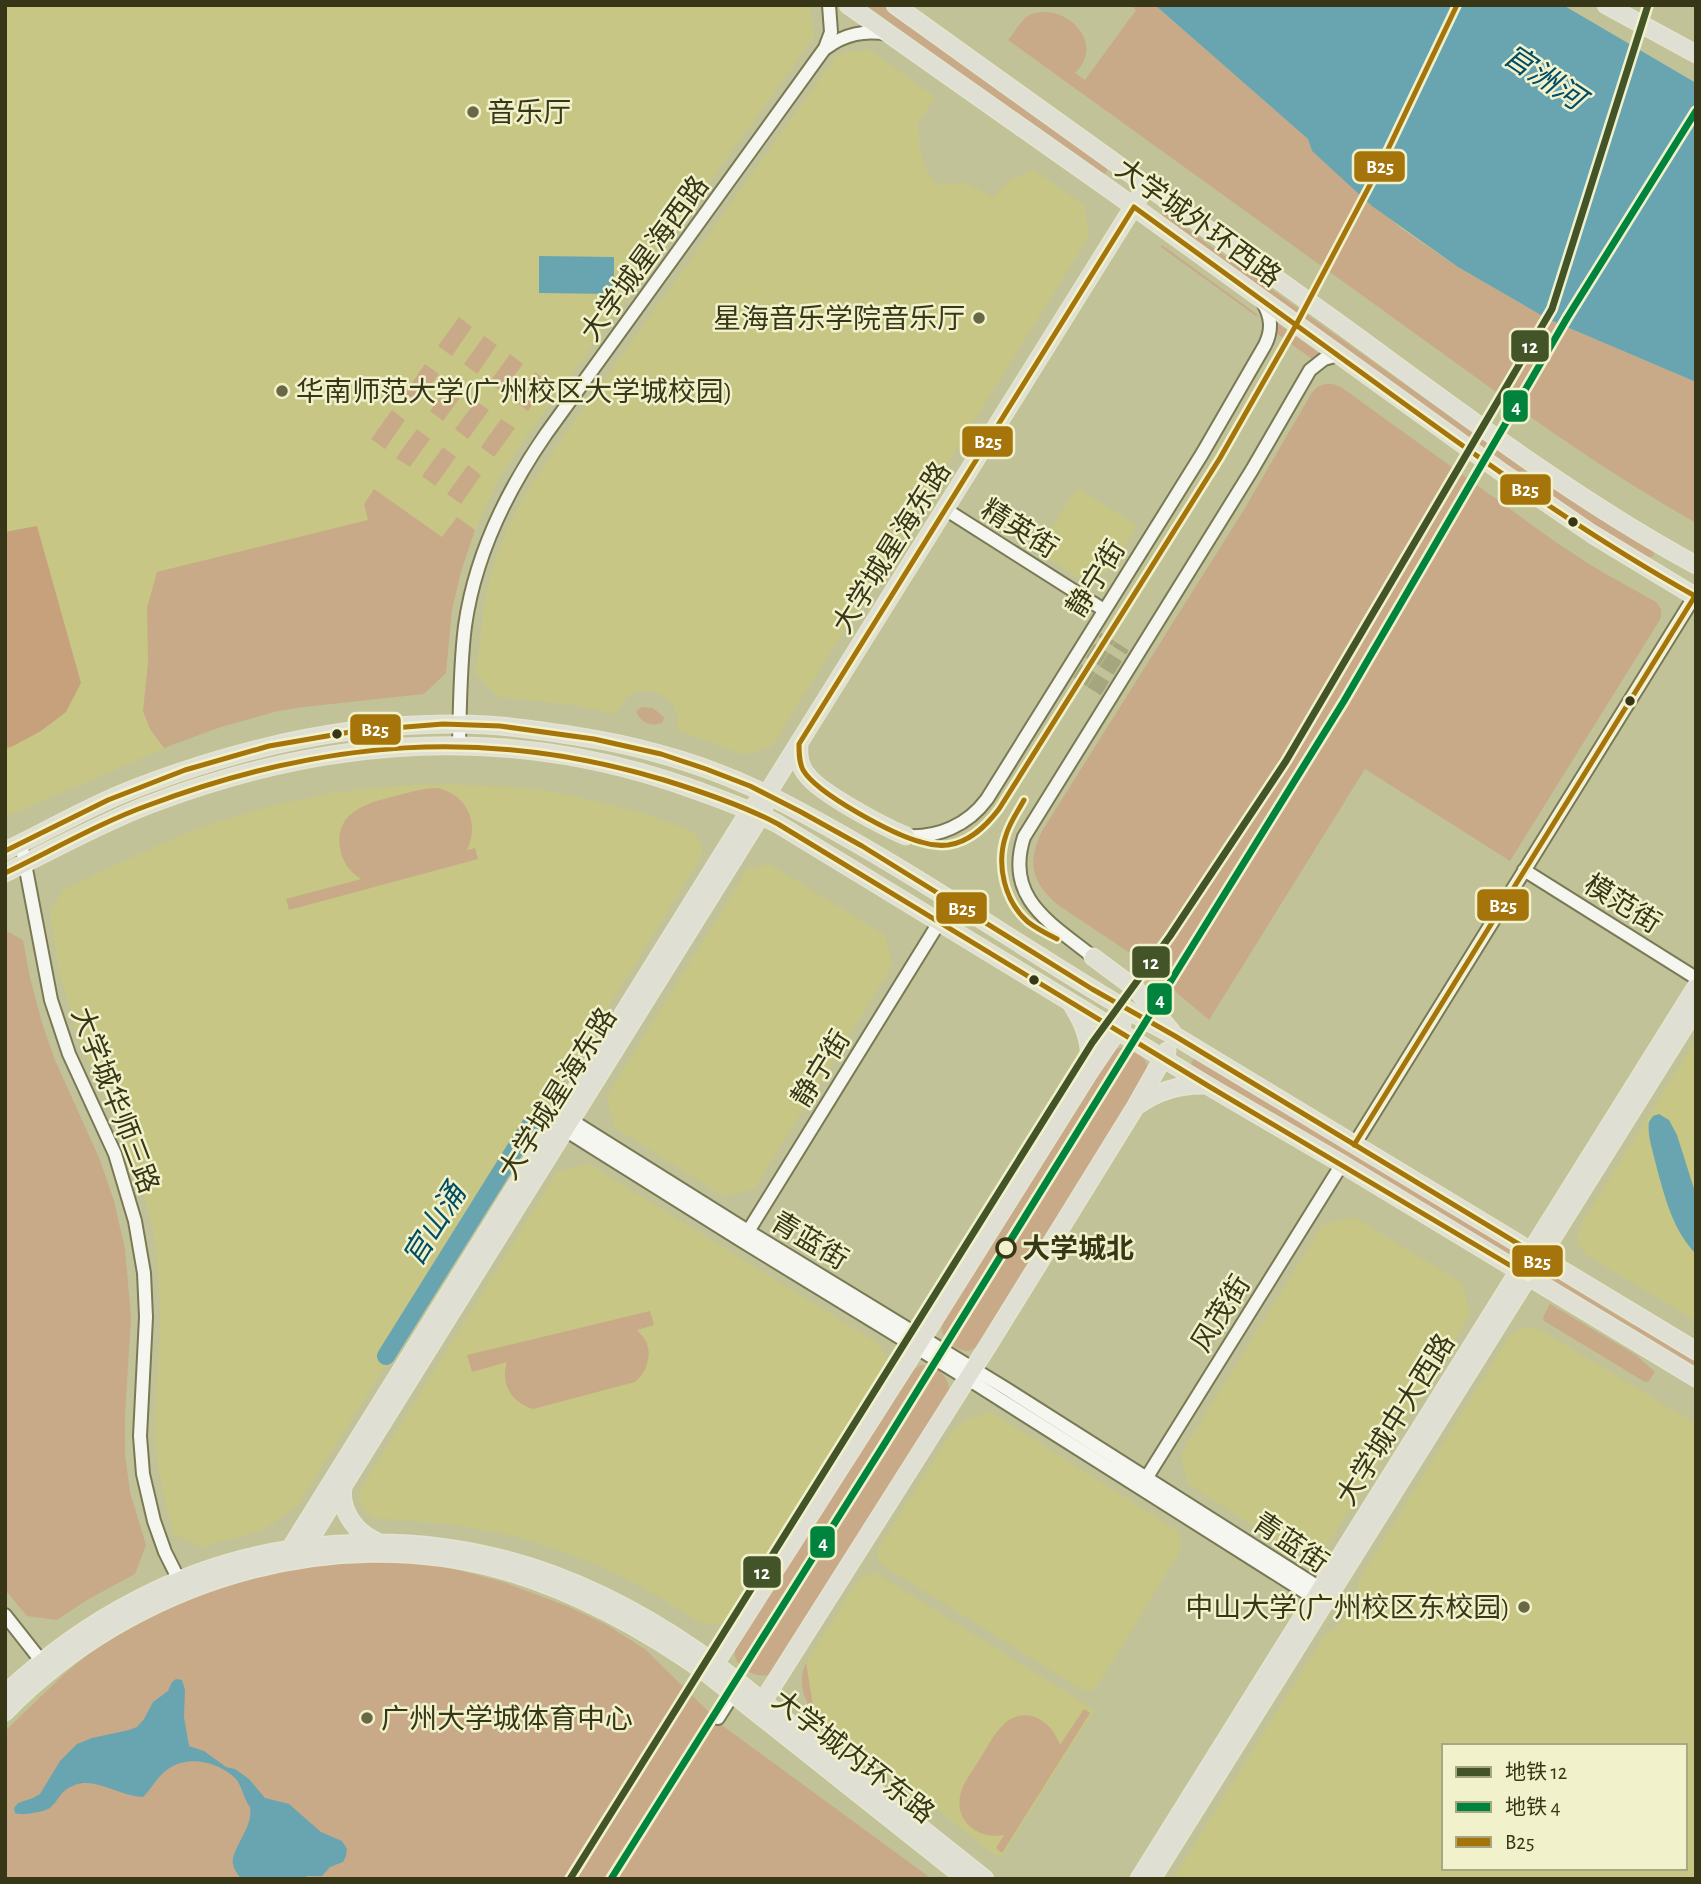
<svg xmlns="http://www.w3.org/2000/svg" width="1701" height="1884" font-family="'Alegreya Sans','Noto Sans SC',sans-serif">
	<rect width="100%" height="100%" fill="#c2c298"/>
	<path fill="#c8c685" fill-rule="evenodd" d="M5,5h804l5,32 -286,398 -29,44 -18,37 -20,56 -11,50 -4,51 -22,21 -120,13 -26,4 -57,16 -30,10 -186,80z
		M869,49l66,48 -17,26 2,27 4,15 11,18 6,2 17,-2 10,1 25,14 10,-11 11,-9 20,-8 50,35 5,31 -317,510 -27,9 -68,-25 1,-11 -4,-13 -9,-9 -14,-6 -12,-1 -9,4 -16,20 -34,-8 -84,-10 -20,-23 8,-65 3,-18 10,-35 13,-32 14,-27 34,-52 280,-390z
		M1077,488l60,38 -28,45 -27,9 -45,-29z
		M441,784l70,3 30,3 41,8 57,14 53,19 9,11 1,14 -167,269 -8,-5 -145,235 7,5 -92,146 -34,24 -62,17 -28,-13 -14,-61 -4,-38 1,-34 5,-90 -5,-64 -6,-30 -11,-40 -12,-32 -46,-101 -22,-73 -9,-60 14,-22 86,-40 39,-17 42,-14 49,-14 52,-11 48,-6z
		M769,864l116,71 7,31 -138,223 -31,7 -109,-69 -7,-31 141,-227z
		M1696,1040v281l-109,-66 -8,-10 -2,-7 4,-13z
		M589,1164l287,178 6,6 4,7v9l-3,8 -153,241 -3,5 -10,6 -6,1 -11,-3 -63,-38 -39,-19 -42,-16 -42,-13 -61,-12 -78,-6 -10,-6 -6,-13 3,-12 196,-316z
		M1354,1217l109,67 7,31 -143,231 -31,7 -108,-69 -7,-30 142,-230z
		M1526,1327l14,3 156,94v455h-523l152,-244 15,-10 15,-24 4,-21 150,-243 7,-6zM1444,1746h241v122h-241z
		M991,1412l187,119 4,17 -85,138 -6,4 -10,-1 -198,-124 -6,-7 1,-9 76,-120 15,-11z
		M876,1573l218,137 -94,149 -186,-147 -8,-49 54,-86z"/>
	<path fill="#c8aa88" d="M866,5h17l224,161v5l-3,3h-4z
		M1130,5h25l153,134 4,12 90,78 56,38 90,52 148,63v141c-56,-32 -109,-66 -161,-103l-527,-380c7,-8 12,-19 21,-25 36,-15 78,28 46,58l10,7 51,-70z
		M1163,212l372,265 118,73 1,6 -6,2 -114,-71 -373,-270z
		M1162,245l96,70 -2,1 -95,-69z
		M459,317l13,10 -20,29 -14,-10z
		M1277,323l42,30v2l-7,4 -36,-26z
		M484,336l13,9 -20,29 -13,-10z
		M510,354l13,10 -21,28 -13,-9z
		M425,364l14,10 -21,28 -13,-9z
		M535,372l13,10 -20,29 -14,-10z
		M451,382l13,10 -21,29 -13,-10z
		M1325,384h8l8,3 216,156 40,26 59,33 5,7v9l-151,243 -145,-92 -156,251 -79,-67 -72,-48c-27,-23 -31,-42 -16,-74l203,-323 66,-114 6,-7z
		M476,401l13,9 -21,29 -13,-10z
		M392,410l13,10 -20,29 -14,-10z
		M501,419l14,9 -21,29 -13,-10z
		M417,429l13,10 -20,28 -14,-9z
		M443,447l13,10 -21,29 -13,-10z
		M468,465l13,10 -20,29 -14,-10z
		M374,489l68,48 15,-20 18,13 -14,42 -9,38 -6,63 -22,21 -120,13 -26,4 -57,16 -57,21 -14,-19 -7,-18 5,-49 -1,-54 10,-36 211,-52 -4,-16z
		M642,707l11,1 11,9 -1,5c-10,6 -23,1 -27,-11z
		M437,788c30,6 43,35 30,62l8,-2 3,11 -189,51 -3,-11 75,-20c-11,-7 -19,-17 -21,-31 -6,-38 31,-46 59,-53 12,-3 25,-7 38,-7z
		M5,930l18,10 7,38 13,48 12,34 45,100 14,41 11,48 6,68 -6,98v39l5,38 16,53 -11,29 -48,26 -30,20 -30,-4 -22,-26z
		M1124,1047c13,3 24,11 24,25l-168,273 -11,6c-16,-1 -30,-12 -27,-29l167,-268 7,-5z
		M1194,1059l67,40 36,19 214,130 1,5 -3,2 -3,-1 -86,-53 -36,-18 -194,-118z
		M1549,1276h4l77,47 66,35v13l-149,-92z
		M1550,1304l86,51 19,17 -6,9 -4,1 -101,-61 -1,-4z
		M650,1311l4,14 -17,5c3,4 9,9 10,14 5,14 -2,30 -12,38l-102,27c-22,-7 -33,-25 -26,-47l-35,10 -5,-17z
		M921,1365c16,1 29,11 28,27l-178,282c-15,7 -43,-10 -35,-28l174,-274z
		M357,1554l75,9 71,19 64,24 40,19 39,25 77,76 209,153h-927v-148l57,-55 47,-40 82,-45z
		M806,1663l8,49c-12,-13 -16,-33 -8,-49z
		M1084,1709l6,4 -88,140 -6,-5 8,-13c-24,5 -49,-12 -44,-39 2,-12 11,-23 18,-34 7,-11 14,-26 24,-36 22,-23 50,-6 58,19z"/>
	<path fill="#c6a17b" d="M37,526l44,157 -15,29 -25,19 -30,16 -6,1v-216z"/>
	<path fill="#68a5b1" d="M1155,5h408l133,78v299l-148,-63 -90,-52 -86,-61 -60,-55 -4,-12z
		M539,256l75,1v37l-75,-1z
		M1659,1114l10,6 8,15 19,60v59c-24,-25 -31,-57 -40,-89 -3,-14 -9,-29 -7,-43l4,-6z
		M176,1679l6,1 3,10 -1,27 5,29 15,5 22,16 9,2 14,10 16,19 24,6 32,28 21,9 5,8 -1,7 -3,6 -13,5 -8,9h-15l-5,3h-61c-3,-5 -7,-9 -8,-15 -3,-14 21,-37 17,-57 -1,0 -5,-9 -5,-9 -3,-7 -5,-15 -10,-20 -16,-15 -42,-22 -62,-12 -15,8 -19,20 -30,31 -22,0 -47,-20 -68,-12 -16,6 -14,13 -24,22 -5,5 -30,9 -36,6l-1,-5 4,-5 15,-5 7,-4 20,-33 17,-17 15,-6 37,-8 8,-3 7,-8 9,-17 15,-11 4,-9z"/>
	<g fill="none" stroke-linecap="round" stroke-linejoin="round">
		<path stroke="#68a5b1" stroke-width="18" d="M386,1356l145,-232"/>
		<path stroke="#a6a67e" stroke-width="16" stroke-dasharray="16 8" stroke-linecap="butt" d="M1080,682l28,-45
			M1094,691l28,-45"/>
		<defs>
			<path id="minor" d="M826,48c19,-14 38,-18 62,-14
				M945,509l159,101
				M459,745c1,-40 1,-80 6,-119 10,-71 41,-134 81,-192l279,-386 6,-16 -2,-27
				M906,836c32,2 62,-11 81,-37l215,-345 63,-109c8,-16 6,-29 -3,-44
				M21,843l30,157 18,54 46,100 20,67 9,52 2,44 -6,119 3,38 11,47 11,31 14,28
				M1524,870l172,108
				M1093,957c-42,-34 -89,-58 -69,-120l228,-367 58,-100 14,-11 14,-4
				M565,1119l6,1 177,111 257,157 315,200 5,8
				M562,1125l3,5 27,17 150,94 237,145 335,212 9,1
				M1354,1145l342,-551
				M744,1238l196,-317
				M1142,1485l200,-321
				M5,1615l41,52
				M718,1718l19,-30"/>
			<path id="major" d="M848,5l264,186 388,280 92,63 104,63
				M895,5c148,105 295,211 442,317 117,85 232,174 359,243
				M1606,5l90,49
				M799,744c-1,11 0,22 8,31 13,18 77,52 99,61
				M5,851c46,-22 90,-48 139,-66 108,-41 226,-66 343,-60 36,2 71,8 107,14 58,10 123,30 176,57 83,42 162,92 241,142 54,34 108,69 164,98l521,315
				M5,873c48,-23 94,-49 143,-68 179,-69 360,-82 542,-17 30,11 60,21 88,36l432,263 132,77 354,214
				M1093,957l43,32 36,43
				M1071,1003c15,23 20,40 19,68
				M1138,1105c21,-15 42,-21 68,-20
				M343,1487c-4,23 13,46 33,54
				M290,1549l460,-739 17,-16 380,-609
				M302,1552l459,-737 3,-8
				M710,1672l197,-309 183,-292 32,-47
				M5,1694c79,-75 179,-129 287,-145 152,-22 280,16 405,102 37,26 72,56 107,84 60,48 121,96 181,144
				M758,1709l231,-365 147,-238 31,-55
				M5,1712c127,-130 324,-192 501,-141 74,22 140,59 202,103l258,205
				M1139,1879l557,-892
				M1152,1879l544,-871"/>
		</defs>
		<use href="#minor" stroke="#797955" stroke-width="16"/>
		<use href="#major" stroke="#e4e4d1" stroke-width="19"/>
		<use href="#minor" stroke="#f6f6f0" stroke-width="12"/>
		<use href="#major" stroke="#dfdfd3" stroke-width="16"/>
		<defs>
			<path id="bus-1" d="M1134,207l162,118 -76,133 -221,351c-13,17 -29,33 -51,36 -9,1 -18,0 -27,-3 -27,-7 -104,-48 -118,-72 -4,-8 -4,-17 -4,-26z
				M1296,325c130,94 258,192 399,271l-341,549
				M1296,325l84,-159 77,-161
				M1024,800c-6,11 -14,22 -18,35 -10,29 -2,66 22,87 9,7 19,12 29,17
				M5,851l103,-51 77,-30 84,-24 87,-15 87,-7 57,2 94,13 67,15 45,15 44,17 51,26 61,34 230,143 83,47 365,221 -12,19 -318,-189 -432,-263c-36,-19 -75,-32 -114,-44 -179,-54 -341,-40 -515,25 -50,18 -96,45 -144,68"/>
		</defs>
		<use href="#bus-1" stroke="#f1f2cc" stroke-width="10"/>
		<use href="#bus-1" stroke="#a5740a" stroke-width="5"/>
		<defs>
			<path id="metro-1" d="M570,1879l522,-836 78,-107 116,-175 266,-452 96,-304"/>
			<path id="metro-2" d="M611,1879l274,-436 459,-742 223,-383 129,-207"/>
		</defs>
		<use href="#metro-1" stroke="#f1f2cc" stroke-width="12"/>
		<use href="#metro-2" stroke="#f1f2cc" stroke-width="12"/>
		<use href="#metro-1" stroke="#435428" stroke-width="7"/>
		<use href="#metro-2" stroke="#00843d" stroke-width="7"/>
	</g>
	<g fill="#686844" stroke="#f1f2cc" stroke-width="2.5">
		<circle cx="473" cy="112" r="7"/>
		<circle cx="979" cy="318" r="7"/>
		<circle cx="282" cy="391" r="7"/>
		<circle cx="1524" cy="1607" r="7"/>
		<circle cx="367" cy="1718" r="7"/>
	</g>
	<g fill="#373717" stroke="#f1f2cc" stroke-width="2.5">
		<circle cx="1573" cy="522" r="6"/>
		<circle cx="1630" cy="701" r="6"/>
		<circle cx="337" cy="734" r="6"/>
		<circle cx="1034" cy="980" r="6"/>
	</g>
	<circle fill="#f1f2cc" stroke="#373717" stroke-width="3.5" cx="1006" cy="1248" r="9"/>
	<g text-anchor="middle" stroke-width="5" stroke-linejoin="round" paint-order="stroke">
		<g font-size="28" fill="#373717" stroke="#f1f2cc" text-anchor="start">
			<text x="487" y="122">音乐厅</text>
			<text x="965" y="328" text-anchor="end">星海音乐学院音乐厅</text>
			<text x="296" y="401">华南师范大学(广州校区大学城校园)</text>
			<text x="1510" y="1617" text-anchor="end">中山大学(广州校区东校园)</text>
			<text x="381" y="1728">广州大学城体育中心</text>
		</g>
		<g font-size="28" fill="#373717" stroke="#f1f2cc">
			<text transform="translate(1199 222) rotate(36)" y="10">大学城外环西路</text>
			<text transform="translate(644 258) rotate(-54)" y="10">大学城星海西路</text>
			<text transform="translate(1020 528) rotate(32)" y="10">精英街</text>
			<text transform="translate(891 547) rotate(-58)" y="10">大学城星海东路</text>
			<text transform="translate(1095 578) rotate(-58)" y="10">静宁街</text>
			<text transform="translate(1623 903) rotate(32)" y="10">模范街</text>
			<text transform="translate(820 1068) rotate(-58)" y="10">静宁街</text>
			<text transform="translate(557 1093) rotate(-58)" y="10">大学城星海东路</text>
			<text transform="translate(116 1100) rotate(69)" y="10">大学城华师三路</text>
			<text transform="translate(810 1240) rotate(31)" y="10">青蓝街</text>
			<text transform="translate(1220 1313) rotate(-58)" y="10">风茂街</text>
			<text transform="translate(1395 1419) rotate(-58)" y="10">大学城中大西路</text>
			<text transform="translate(1291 1542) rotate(34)" y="10">青蓝街</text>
			<text transform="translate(854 1756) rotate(38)" y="10">大学城内环东路</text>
		</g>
		<g font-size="28" font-weight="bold" fill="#373717" stroke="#f1f2cc" text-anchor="start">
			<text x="1022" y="1258">大学城北</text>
		</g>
		<g font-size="30" font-style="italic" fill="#014d66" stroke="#f1f2cc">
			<text transform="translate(1544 77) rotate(34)" y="10">官洲河</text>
			<text transform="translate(434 1225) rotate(-58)" y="10">官山涌</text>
		</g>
	</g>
	<g stroke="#f1f2cc" stroke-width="2.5">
		<rect x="1353" y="150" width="53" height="33" rx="7" fill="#a5740a"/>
		<rect x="1510" y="329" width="40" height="34" rx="7" fill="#435428"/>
		<rect x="1502" y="389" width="27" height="34" rx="7" fill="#00843d"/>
		<rect x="961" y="425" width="53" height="33" rx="7" fill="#a5740a"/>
		<rect x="1499" y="473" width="53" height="33" rx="7" fill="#a5740a"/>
		<rect x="349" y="713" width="53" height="33" rx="7" fill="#a5740a"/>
		<rect x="1476" y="888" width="54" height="34" rx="7" fill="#a5740a"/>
		<rect x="935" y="891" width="53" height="34" rx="7" fill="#a5740a"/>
		<rect x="1131" y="945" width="40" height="34" rx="7" fill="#435428"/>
		<rect x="1146" y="982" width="27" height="34" rx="7" fill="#00843d"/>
		<rect x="1511" y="1244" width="53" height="34" rx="7" fill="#a5740a"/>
		<rect x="809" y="1525" width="27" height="34" rx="7" fill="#00843d"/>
		<rect x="742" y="1555" width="40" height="34" rx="7" fill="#435428"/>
	</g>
	<g font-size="19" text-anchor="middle" font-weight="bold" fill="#fff">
		<text x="1380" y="173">B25</text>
		<text x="1530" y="353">12</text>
		<text x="1516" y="413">4</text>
		<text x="988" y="448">B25</text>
		<text x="1525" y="496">B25</text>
		<text x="375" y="736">B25</text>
		<text x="1503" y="912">B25</text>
		<text x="962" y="915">B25</text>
		<text x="1151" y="969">12</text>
		<text x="1160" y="1006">4</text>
		<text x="1537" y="1268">B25</text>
		<text x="823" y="1549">4</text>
		<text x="762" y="1579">12</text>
	</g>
	<rect width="1701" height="1884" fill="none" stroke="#373717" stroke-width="14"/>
	<rect x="1442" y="1744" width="245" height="126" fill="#f1f2cc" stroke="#a7a784" stroke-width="2"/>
	<rect x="1456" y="1767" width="35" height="10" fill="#435428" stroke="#a7a784" stroke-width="2"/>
	<text x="1505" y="1779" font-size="21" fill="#373717">地铁 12</text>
	<rect x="1456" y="1802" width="35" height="10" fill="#00843d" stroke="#a7a784" stroke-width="2"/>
	<text x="1505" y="1814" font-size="21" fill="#373717">地铁 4</text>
	<rect x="1456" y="1837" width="35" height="10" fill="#a5740a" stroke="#a7a784" stroke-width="2"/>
	<text x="1505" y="1849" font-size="21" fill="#373717">B25</text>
</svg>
